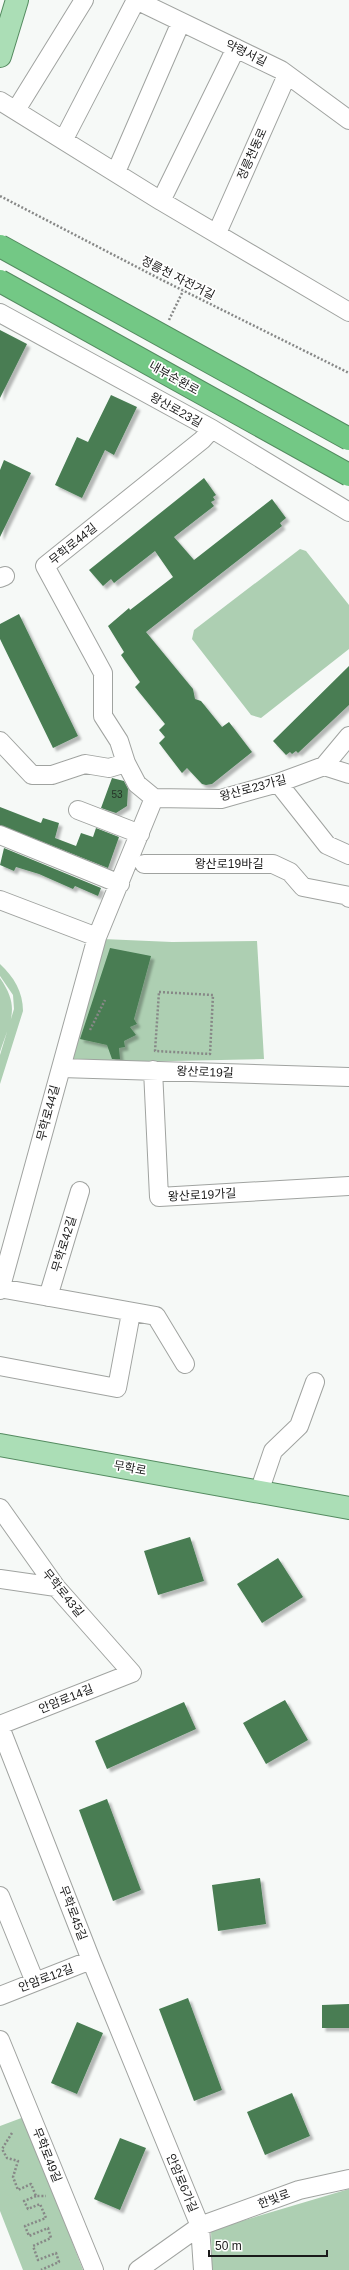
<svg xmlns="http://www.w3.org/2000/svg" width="349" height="2270" font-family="Helvetica,'Noto Sans KR',sans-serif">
	<defs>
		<filter id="shadow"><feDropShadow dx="3.5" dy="3.5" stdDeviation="1" flood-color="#0004"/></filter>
	</defs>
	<rect width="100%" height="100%" fill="#f6f9f7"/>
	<path fill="#adcfb2" d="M300,549l6,2 43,54v44l-88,69 -10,-3 -59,-76 2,-9z
		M103,939l69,3 85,-1 7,118 -138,3 -56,-2z
		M0,964c14,13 23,28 23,47l-23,73v-29l14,-46 -1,-14 -13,-19z
		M0,978c21,30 10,43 0,74z
		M24,2117l59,153h-60l-23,-59v-85z
		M349,2189v81h-137l-1,-40z"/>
	<path fill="#f6f9f7" d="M0,220l349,195v67l-349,-193z"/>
	<path fill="#487d53" filter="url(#shadow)" d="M0,330l27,14 -27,54z
		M111,395l26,12 -23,48 -9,-5 -23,48 -27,-13 22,-48 11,5z
		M4,460l27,13 -31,64v-67z
		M204,478l12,17 -3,2 2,3 -4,2 3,4 -40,31 20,23 78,-61 14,19 -6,5 2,3 -136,106 47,57 2,10 6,2 21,26 7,-5 23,30 -40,32 -6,1 -4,-1 -15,-16 -5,5 -23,-30 6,-6 -6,-7 6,-6 -30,-37 5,-5 -19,-27 3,-3 -16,-26 21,-18 1,2 43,-33 -18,-26 -41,32 -3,-4 -8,7 -14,-16z
		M19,614l59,122 -25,12 -53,-109v-15z
		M349,666v39l-51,48 -2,-2 -4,3 -2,-2 -4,3 -13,-14z
		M112,778l12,3 4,8 -1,17 -11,7 -15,-5z
		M0,807l41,16 2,-5 16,5 -4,15 21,8 5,-13 12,4 3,-9 23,9 -11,31 -108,-43z
		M4,848l97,40 -3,8 -23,-10 -2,3 -34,-15 -23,-7 -2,4 -14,-6z
		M110,948l41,8 -17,63 3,5 -7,3 6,8 -12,6 1,6 -6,1 1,11h-8l-5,-14 -27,-6z
		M190,1537l14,44 -46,14 -14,-44z
		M278,1558l25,39 -41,26 -25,-39z
		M285,1700l23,40 -42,24 -23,-41z
		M184,1702l12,27 -89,40 -12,-28z
		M107,1799l34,91 -28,11 -34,-91z
		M260,1878l6,46 -48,7 -6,-46z
		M188,1998l34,92 -28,11 -35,-92z
		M349,2004v24h-27v-23z
		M77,2022l26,11 -26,61 -26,-11z
		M292,2093l18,43 -45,19 -18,-43z
		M120,2138l26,10 -26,62 -26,-11z"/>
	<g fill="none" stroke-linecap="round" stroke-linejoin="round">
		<defs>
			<path id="minor" d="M136,0l145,70 68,50
				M0,101l161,100 188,111
				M16,110l68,-110
				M64,139l72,-139
				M116,172l65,-150
				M161,201l75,-153
				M217,233l70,-158
				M0,313l212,116 137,83
				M0,578l5,-2
				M0,741l32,34h20l33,-11 24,4 17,-5 11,21 17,14 67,1 57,-16 46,-17 25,-30
				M126,763l-7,-22 -16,-25v-43l-58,-107 157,-126 10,-11
				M324,766l25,8
				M278,783l49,62 22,10
				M78,810l62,24
				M0,835l120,49
				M144,864h129l17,8 13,15 46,9v2
				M0,900l97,37
				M61,1068l288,9
				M153,1070l6,127 190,-11
				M0,1288l156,28 29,48
				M0,1290l97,-353 57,-139
				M48,1297l32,-106
				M0,1366l117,22 14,-75
				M259,1492l14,-41 26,-25 16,-44
				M0,1508l56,79 76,86 -132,52
				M0,1579l56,8
				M0,1727l91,233 109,266 3,44
				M0,1896l35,86
				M0,1996l91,-36
				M0,2040l94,230
				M138,2270l62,-44 99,-36 50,-11"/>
			<path id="major" d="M0,56l17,-56
				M0,1445l349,63"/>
		</defs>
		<use href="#minor" stroke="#a0a3a0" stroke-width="20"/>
		<use href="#major" stroke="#548b60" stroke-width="24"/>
		<path stroke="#878887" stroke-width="2.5" stroke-dasharray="2 2" stroke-linecap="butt" d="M0,196l160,83 189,94
			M169,320l14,-29
			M159,992l54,3 -3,59 -55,-3z
			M90,1030l15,-30
			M12,2133l-10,16 5,9 11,3 -5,16 5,13 13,-6 5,12h10
			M36,2196l-12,5 4,8 12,-5 6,14 -21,8 4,10 19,-8 3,10 -18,8 5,14 18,-7 3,9 -18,8"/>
		<use href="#minor" stroke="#fff" stroke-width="18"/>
		<use href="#major" stroke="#abdeb6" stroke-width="22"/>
		<defs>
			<path id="highway-bridge" d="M0,246l349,193
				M0,281l349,194"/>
		</defs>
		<use href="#highway-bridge" stroke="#548b60" stroke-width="24" stroke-linecap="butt"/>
		<use href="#highway-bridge" stroke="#73c885" stroke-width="22"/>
	</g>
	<g text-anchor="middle" stroke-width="3.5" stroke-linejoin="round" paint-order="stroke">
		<g font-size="10" fill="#263328">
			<text x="117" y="798">53</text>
		</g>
		<g font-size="12" fill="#1a1a1a" stroke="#fff">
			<text transform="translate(246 53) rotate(26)" y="4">약령서길</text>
			<text transform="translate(252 154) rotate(-66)" y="4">정릉천동로</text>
			<text transform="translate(178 278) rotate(27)" y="4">정릉천 자전거길</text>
			<text transform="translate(174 378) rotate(29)" y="4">내부순환로</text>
			<text transform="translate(176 410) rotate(29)" y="4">왕산로23길</text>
			<text transform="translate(73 544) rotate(-39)" y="4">무학로44길</text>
			<text transform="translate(253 788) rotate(-15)" y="4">왕산로23가길</text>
			<text x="229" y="868">왕산로19바길</text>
			<text transform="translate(205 1072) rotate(2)" y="4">왕산로19길</text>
			<text transform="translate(48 1113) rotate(-75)" y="4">무학로44길</text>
			<text transform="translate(202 1195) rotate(-3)" y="4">왕산로19가길</text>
			<text transform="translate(64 1244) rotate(-73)" y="4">무학로42길</text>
			<text transform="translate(130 1468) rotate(10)" y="4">무학로</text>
			<text transform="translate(63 1593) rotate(51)" y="4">무학로43길</text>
			<text transform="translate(66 1699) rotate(-22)" y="4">안암로14길</text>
			<text transform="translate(73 1913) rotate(69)" y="4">무학로45길</text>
			<text transform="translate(46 1978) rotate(-21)" y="4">안암로12길</text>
			<text transform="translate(47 2155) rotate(68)" y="4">무학로49길</text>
			<text transform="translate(182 2183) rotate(67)" y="4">안암로6가길</text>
			<text transform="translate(274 2199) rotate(-20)" y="4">한빛로</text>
		</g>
	</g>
	<path d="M209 2250v6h118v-6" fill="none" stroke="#1a1a1a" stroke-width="2"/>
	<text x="215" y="2250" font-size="12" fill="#1a1a1a" stroke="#ffffff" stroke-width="3" paint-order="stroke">50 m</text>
</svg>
